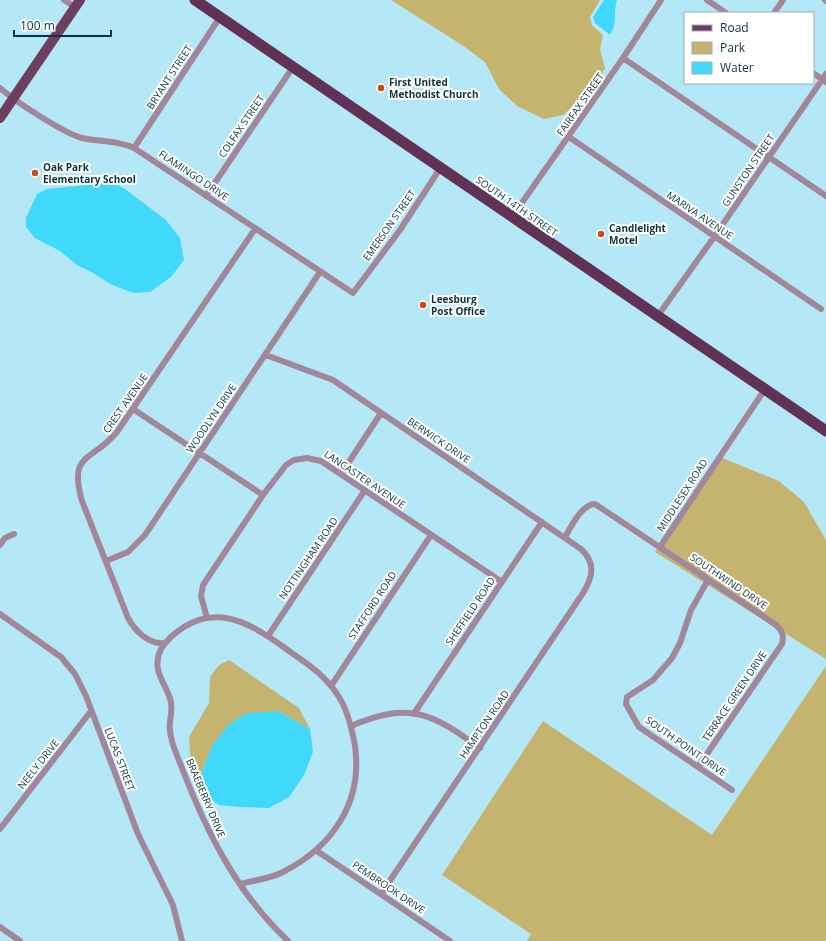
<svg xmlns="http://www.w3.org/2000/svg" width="826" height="941" font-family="'Open Sans',sans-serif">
	<rect width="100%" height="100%" fill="#b5e8f7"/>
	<path fill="#c4b46f" d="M391,0h209l-10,17 2,8 11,10 -3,14 5,20 -28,34 -14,12 -19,4 -27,-13 -18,-17 -14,-27 -23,-17z
		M720,457l59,24 25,21 22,38v119l-171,-107z
		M229,660l70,48 11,21 -32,-18 -65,33 -15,37 -8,-27 -1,-17 20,-34 1,-26 9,-12z
		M826,666v275h-299l4,-7 -89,-59 101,-154 169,114z"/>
	<path fill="#40d8fb" d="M604,0h13c-4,13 1,22 -7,35l-15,-12 -2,-6z
		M106,183l12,2 7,4 41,31 14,18 4,22 -13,17 -21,15 -16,1 -22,-8 -19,-12 -16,-8 -17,-14 -25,-13 -9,-11v-9l11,-24 10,-5z
		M278,711l32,18 3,23 -9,23 -15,22 -20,11 -29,-1 -21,-2 -18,-12 -3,-12 15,-37 16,-20 18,-11z"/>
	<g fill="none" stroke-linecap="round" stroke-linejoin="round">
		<path stroke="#a2879a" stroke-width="6" d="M64,0l11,7
			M707,0l19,13
			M825,0l1,1
			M774,13l9,-13
			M623,58l203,138
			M813,73l13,9
			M0,88c15,13 63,45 82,50 18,4 35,2 52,10l219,145 47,-63 41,-63
			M569,137l252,172
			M134,148l86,-131
			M206,196l87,-129
			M512,217l111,-159 38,-58
			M657,317l57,-80 112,-163
			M266,355l67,25 248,169c15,14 12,28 2,44l-202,301
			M133,409l130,86
			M341,474l40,-61
			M565,537c6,-10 17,-33 30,-33l181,121c7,6 8,11 6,19l-84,123
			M0,545l5,-7 9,-4
			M660,547l105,-158
			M106,561l22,-9 17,-17 175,-263
			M708,580l-17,30 -11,33 -8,15 -19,22 -26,17 -1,7 13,23 93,63
			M0,614l61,43 14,17 11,22 52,138 35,71 9,36
			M207,618l-6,-22 2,-11 60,-90 23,-30 8,-5 13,-2 14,3 181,121
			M268,636l97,-146
			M165,643c-16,2 -30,-12 -37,-25l-46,-117c-14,-49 10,-39 35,-69l138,-203
			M331,686l100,-151
			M415,712l127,-190
			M351,726c58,-25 81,-13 129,22
			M0,829l91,-118
			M317,851l133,90
			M241,884c13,-4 29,-5 42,-12 49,-25 80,-69 72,-126 -3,-17 -7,-35 -16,-49 -13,-21 -31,-33 -50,-46 -31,-23 -67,-48 -105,-24 -8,5 -18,14 -23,22 -11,22 6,35 10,53 1,7 0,14 -1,20 -2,15 7,33 12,46 25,65 55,125 106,173
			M0,927l20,14"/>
		<path stroke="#6c3f60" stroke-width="10" d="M0,118l80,-118"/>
		<path stroke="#623256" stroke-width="11" d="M195,0l631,431"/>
	</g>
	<g fill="#d0481a" stroke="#fff" stroke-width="1.5">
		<circle cx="381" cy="88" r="4"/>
		<circle cx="35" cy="173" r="4"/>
		<circle cx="601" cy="234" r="4"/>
		<circle cx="423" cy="305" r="4"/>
	</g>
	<g text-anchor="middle" stroke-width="4" stroke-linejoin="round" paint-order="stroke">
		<g font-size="10" fill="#0b343e" stroke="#fff">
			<text transform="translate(169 77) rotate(-57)" y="4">BRYANT STREET</text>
			<text transform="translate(580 104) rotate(-55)" y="4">FAIRFAX STREET</text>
			<text transform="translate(241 126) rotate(-56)" y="4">COLFAX STREET</text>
			<text transform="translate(748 170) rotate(-56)" y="4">GUNSTON STREET</text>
			<text transform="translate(194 175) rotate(34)" y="4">FLAMINGO DRIVE</text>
			<text transform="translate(517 206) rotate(35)" y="4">SOUTH 14TH STREET</text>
			<text transform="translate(700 215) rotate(34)" y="4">MARIVA AVENUE</text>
			<text transform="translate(389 225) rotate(-55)" y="4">EMERSON STREET</text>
			<text transform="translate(125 403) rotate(-55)" y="4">CREST AVENUE</text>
			<text transform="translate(211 418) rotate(-56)" y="4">WOODLYN DRIVE</text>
			<text transform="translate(439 440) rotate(34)" y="4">BERWICK DRIVE</text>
			<text transform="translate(365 479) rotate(34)" y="4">LANCASTER AVENUE</text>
			<text transform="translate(682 495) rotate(-57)" y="4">MIDDLESEX ROAD</text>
			<text transform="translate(308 558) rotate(-56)" y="4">NOTTINGHAM ROAD</text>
			<text transform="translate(729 581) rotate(34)" y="4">SOUTHWIND DRIVE</text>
			<text transform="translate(372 605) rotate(-57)" y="4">STAFFORD ROAD</text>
			<text transform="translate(470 611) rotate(-56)" y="4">SHEFFIELD ROAD</text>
			<text transform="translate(734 696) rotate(-56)" y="4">TERRACE GREEN DRIVE</text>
			<text transform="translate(484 724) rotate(-56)" y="4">HAMPTON ROAD</text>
			<text transform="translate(686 746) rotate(35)" y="4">SOUTH POINT DRIVE</text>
			<text transform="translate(120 759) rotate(69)" y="4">LUCAS STREET</text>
			<text transform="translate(38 764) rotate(-52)" y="4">NEELY DRIVE</text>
			<text transform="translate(206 798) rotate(67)" y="4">BRAEBERRY DRIVE</text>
			<text transform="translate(389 887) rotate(34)" y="4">PEMBROOK DRIVE</text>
		</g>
		<g font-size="10" font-weight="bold" fill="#0b343e" stroke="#fff" text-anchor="start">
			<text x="389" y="86">First United<tspan x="389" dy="12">Methodist Church</tspan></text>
			<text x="43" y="171">Oak Park<tspan x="43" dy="12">Elementary School</tspan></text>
			<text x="609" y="232">Candlelight<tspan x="609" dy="12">Motel</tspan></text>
			<text x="431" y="303">Leesburg<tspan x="431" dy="12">Post Office</tspan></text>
		</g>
	</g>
	<rect x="684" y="12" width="130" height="72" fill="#ffffff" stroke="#9daeb2"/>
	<rect x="692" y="25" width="20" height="6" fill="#6c3f60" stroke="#9daeb2"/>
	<text x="720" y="32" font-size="12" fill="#0b343e">Road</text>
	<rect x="692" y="42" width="20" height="12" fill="#c4b46f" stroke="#9daeb2"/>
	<text x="720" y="52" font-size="12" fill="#0b343e">Park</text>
	<rect x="692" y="62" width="20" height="12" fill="#40d8fb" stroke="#9daeb2"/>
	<text x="720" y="72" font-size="12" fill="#0b343e">Water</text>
	<path d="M14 30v6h97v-6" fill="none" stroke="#0b343e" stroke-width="2"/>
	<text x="20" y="30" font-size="12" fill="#0b343e" stroke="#ffffff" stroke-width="3" paint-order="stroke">100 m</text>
</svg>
